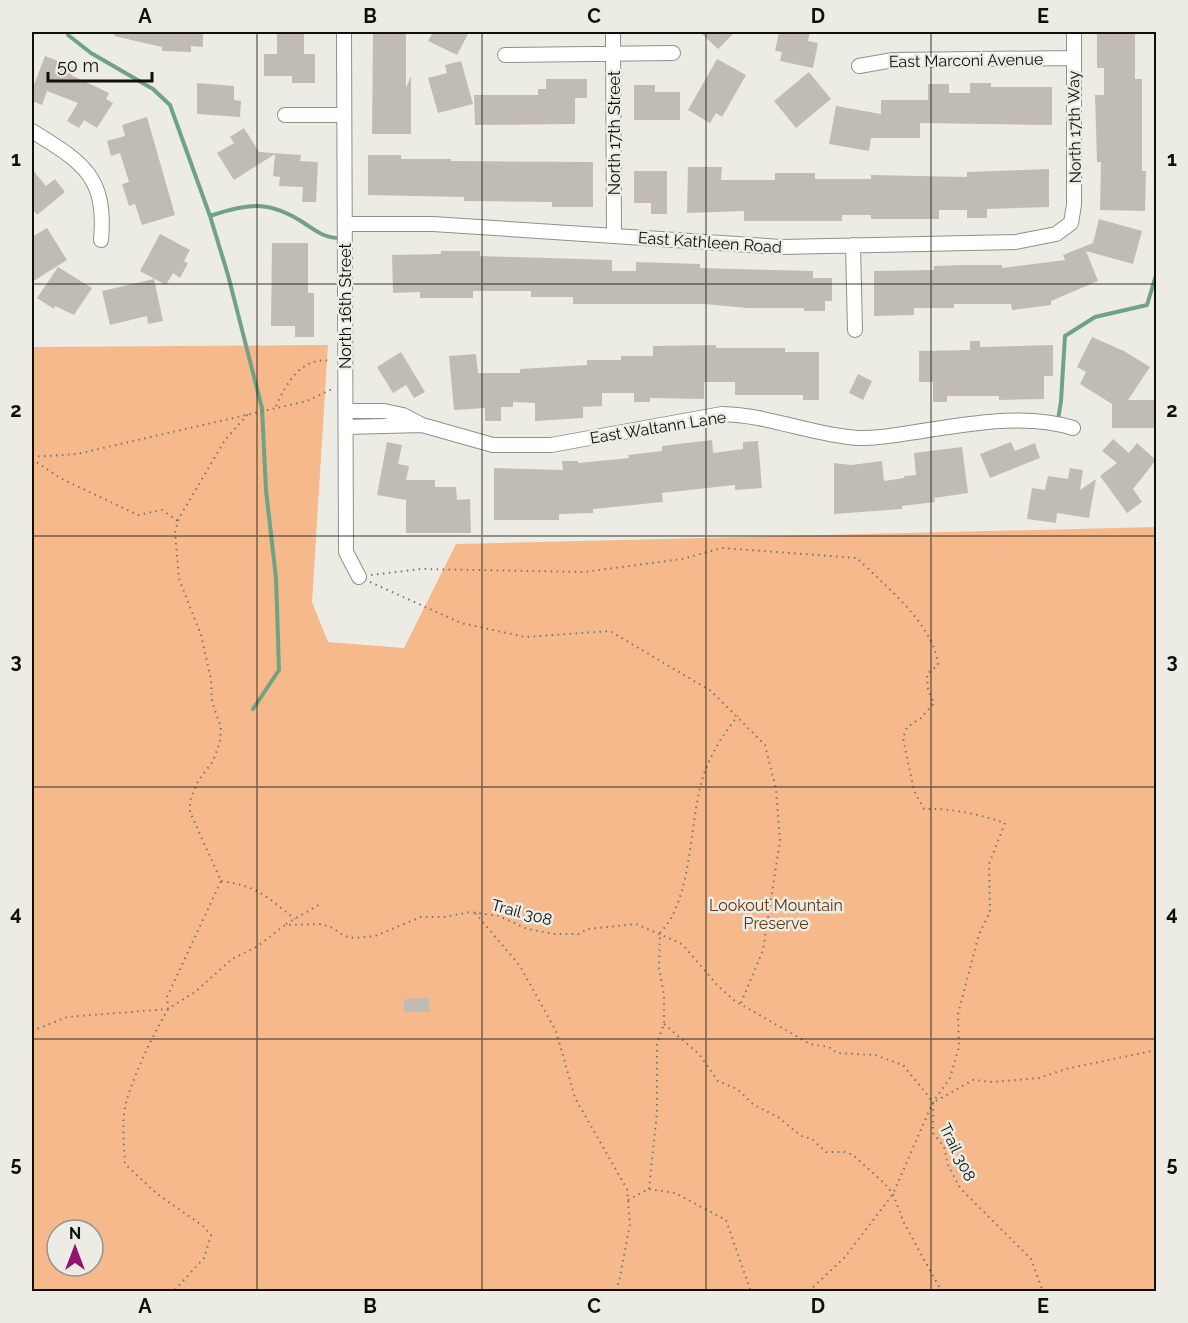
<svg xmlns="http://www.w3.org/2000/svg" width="1188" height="1323" font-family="Raleway,sans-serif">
	<rect width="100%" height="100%" fill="#ecece4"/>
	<path fill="#f6b98c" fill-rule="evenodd" d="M328,345l-16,257 16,40 76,6 52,-104 700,-17v764h-1124v-944zM57,1230h36v36h-36z"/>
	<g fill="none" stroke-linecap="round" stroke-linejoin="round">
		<path stroke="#6fa384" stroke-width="4" d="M68,32v3l23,18 62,36 17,16 40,111 18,59 34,133 4,82 10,88 3,92 -26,39
			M210,216c38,-13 59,-16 94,7 14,9 20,15 37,15
			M1058,420l3,-19 4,-65 30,-19 52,-12 9,-30"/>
	</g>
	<path fill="#c0bcb4" d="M115,32h88v15l-12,-1v6l-29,-1v-4l-48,-11z
		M277,32h27v22h11v29h-23v-7h-28v-22h13z
		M373,32h33v56l5,-12v58h-39z
		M433,32h36l-12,23 -29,-14z
		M700,32h35l-17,17z
		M779,32h31l-2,9 10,2 -5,25 -33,-7 2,-9 -7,-1z
		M1097,32h38v47h7v92h4l-1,40 -45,-1 1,-48h-4l-2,-67h9v-27h-7z
		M45,56l29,11 -3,8 38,18 -3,6 7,4 -16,25 -13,-8 -5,8 -12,-7 11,-18 -31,-12 -5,14 -10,-4v-11z
		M717,59l29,16 -24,42 -6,-4 -6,10 -22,-13z
		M461,61l12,43 -35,9 -10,-35 19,-5 -2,-8z
		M809,72l22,27 -35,29 -22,-27z
		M546,79h41v19h-12v26l-100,1 -1,-30h64v-6h8z
		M197,83l37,3v14l7,1 -1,16 -43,-3z
		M970,83h21v4h61v38l-132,-2v15h-49l-2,13 -40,-7 7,-38 45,8v-14h47v-16h21v9h21z
		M634,85h21v7h25v28h-46z
		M147,117l28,98 -33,10 -7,-21 -6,2 -7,-22 7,-2 -9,-29 -9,3 -4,-15 18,-5 -3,-11z
		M244,128l15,24 42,3 -1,6 18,1 -2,40h-14l1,-15 -24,-1 1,-9 -7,-1 2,-22 -41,26 -17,-27 17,-10 -4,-6z
		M368,155h33v4h50v2l142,1v45h-41v-5l-88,-1v-4l-96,-2z
		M688,167h34l-1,13h54v-7h40v6h56v-4l96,2v-5l82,-3v38l-62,2v9h-20v-8h-28v9h-68v-4h-29v6h-98v-10l-57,2z
		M32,169l14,17 9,-7 10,13 -28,23 -5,-7z
		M634,171h33v43h-16v-11h-17z
		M1099,219l43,12 -9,33 -47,-13 12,30 -47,20v4l-39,5 -1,-6h-57v4h-40v7l-40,1v-45l60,-1v-4l28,-1h40v3l63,-8 -2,-5 30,-12z
		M47,228l20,32 -35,22v-45z
		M160,234l30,16 -6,11 4,2 -8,15 -7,-5 -7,12 -26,-14z
		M272,243h36v50h6v44h-19v-11h-24z
		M441,251h39v5l132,4v11h24v-9l64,2v4l113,3v7h19v23h-7v10h-21v-3h-56l-44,-4h-131v-7h-42v-6h-58v7h-53v-6l-27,1 -1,-38 49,-1z
		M58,267l34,21 -18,27 -19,-9 -1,3 -17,-11z
		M154,279l9,42 -15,3 -1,-8 -37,9 -8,-34z
		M1092,337l32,14 26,16 -22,33h28v28h-44v-24l-32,-20 6,-12 -9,-5z
		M970,341h10v6l73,-2v31h-9v23l-45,1v-4h-52v6h-14v-20h-14v-31l51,-1z
		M716,345v3h69v4h34v48h-16v-5h-68v-13h-31v17l-54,-1v4h-16v-9h-32v13l-19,1v11l-48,3v-18l-22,-1v5h-12v14h-16v-13l-31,2 -5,-54 27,-2 2,19h42v-4l67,-4v-5h34v-4h32v-10z
		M401,352l24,40 -11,6 -8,-13 -13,8 -16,-26z
		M858,374l14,7 -9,19 -14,-7z
		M1113,439l16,14 8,-10 19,17 -23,29 9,13 -15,11 -27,-37 17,-13 -15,-12z
		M712,440l1,13 30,-4v-7l15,-1 4,47 -27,2v-5l-73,8 1,9 -70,7v4l-34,1v6h-65v-52l69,2 -1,-9h16v2l51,-5 -1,-3 34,-4v-5z
		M387,442l15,3 -4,19 11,2 -3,14h29v7h21l1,13 13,-1 1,34h-65v-33l-29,-5z
		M1011,442l4,9 20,-8 5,15 -50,20 -10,-24z
		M962,447l6,46 -34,5 1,4 -33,4v3l-68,5v-51l17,2 31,-4 2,20 20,-3v-2l12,-1 -2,-22z
		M1070,468l13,2 -3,20 16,-11 -7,39 -32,-5 -1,10 -29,-4 5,-31 13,2 3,-14 20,3z
		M429,998v14h-25v-13z"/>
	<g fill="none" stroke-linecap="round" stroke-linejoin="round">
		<defs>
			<path id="minor" d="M344,32l2,520 13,25
				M613,32l1,203
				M505,55l168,-2
				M859,66l34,-6 180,-2
				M285,115h59
				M32,131c50,31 75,45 69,109
				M345,224h88l348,23 235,-5 40,-8 15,-11 3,-18v-173
				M853,245l2,85
				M346,411h38l19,4 19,10 71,20h58l171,-31c47,1 90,21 136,24 21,1 43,-4 64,-7 48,-7 103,-18 151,-3
				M346,427l76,-2"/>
		</defs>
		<use href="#minor" stroke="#909088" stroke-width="16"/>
		<path stroke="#777772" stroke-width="2" stroke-dasharray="1.5 4.5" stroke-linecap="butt" d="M276,406c11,-24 26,-50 55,-45
			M32,457l45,-3 230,-53 25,-12
			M32,459l28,19 78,37 24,-5 16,11
			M371,575l50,-6 163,3 98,-13 40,-11 135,10c28,28 77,66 81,107l-11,9 1,16 6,13 -13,15 -14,9 -4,11 11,53 10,18c27,-1 54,5 81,14l-16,41 1,48 -11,22 -21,80 1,33 -9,31 -17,24 -40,92 -48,63 -37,35
			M370,582l91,41 64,14 85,-6 101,60 54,54 11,44 4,52 -17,109 -22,53
			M221,881c37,5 46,16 74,38
			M475,913l45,53 36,65 19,67 52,91 3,35 -11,58 -4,10
			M286,924l36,-21
			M168,1009l-1,-12 54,-116 -31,-69v-11l8,-20 15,-20 7,-19 1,-15 -9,-25 -1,-23 -10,-44 -22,-56 -4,-47 4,-14 46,-78 23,-26
			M168,1009c-16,28 -31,59 -41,90 -6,20 -3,44 -2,65l31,29 47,33 8,9 -7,23 -31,34
			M664,1024l35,30 19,27 19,8 17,16 24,12 23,19 11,3 14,13h19l8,3 32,29 8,10 11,29 38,69
			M32,1031l35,-14 101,-8 27,-17 37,-33 26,-13 27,-21 37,-1 11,4 11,8 11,2 20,-2 46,-19h24l25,-5 29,4 28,13 28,5h24l9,-5 48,-5 46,20 36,42 17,15 75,43 19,3 8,6 38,2 28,10 30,37v31l11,14 4,18 12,23 71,71 12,33
			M936,1101l37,-21 20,2 46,-4 27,-9 90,-19
			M649,1189l8,-77v-69l7,-19v-29l-5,-27 1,-35c32,-33 29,-104 41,-149 6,-24 21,-49 37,-68
			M628,1200l21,-11 26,4 51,27 25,72"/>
		<use href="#minor" stroke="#fff" stroke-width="14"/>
	</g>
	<path fill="none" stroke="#0f0f0c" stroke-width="1.5" stroke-opacity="0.55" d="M257,32v1260M482,32v1260M706,32v1260M931,32v1260M32,284h1124M32,536h1124M32,787h1124M32,1039h1124"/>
	<g text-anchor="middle" stroke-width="5" stroke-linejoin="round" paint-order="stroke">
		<g font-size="16" fill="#0f0f0c" stroke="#ecece4">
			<text transform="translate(966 60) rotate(-1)" y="6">East Marconi Avenue</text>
			<text transform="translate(1074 127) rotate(-91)" y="6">North 17th Way</text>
			<text transform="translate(614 133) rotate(-90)" y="6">North 17th Street</text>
			<text transform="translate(710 242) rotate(4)" y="6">East Kathleen Road</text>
			<text transform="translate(345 306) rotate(-90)" y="6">North 16th Street</text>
			<text transform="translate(658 427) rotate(-9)" y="6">East Waltann Lane</text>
			<text transform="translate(522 912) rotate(15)" y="6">Trail 308</text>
			<text transform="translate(958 1152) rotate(64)" y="6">Trail 308</text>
		</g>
		<g font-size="16" fill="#603713" stroke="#ecece4">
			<text x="776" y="911">Lookout Mountain<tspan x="776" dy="18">Preserve</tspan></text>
		</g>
	</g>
	<rect width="1188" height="1323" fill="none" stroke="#ecece4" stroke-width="66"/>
	<g transform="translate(75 1248)"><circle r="28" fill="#ecece4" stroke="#94948e" stroke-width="1.5"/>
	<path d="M0-4.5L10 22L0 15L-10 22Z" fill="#93146f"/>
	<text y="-9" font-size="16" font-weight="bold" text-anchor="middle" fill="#0f0f0c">N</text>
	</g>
	<path d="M48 72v9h104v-9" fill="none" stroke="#0f0f0c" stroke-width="3"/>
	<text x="57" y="72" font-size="18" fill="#0f0f0c" stroke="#ecece4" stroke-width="4.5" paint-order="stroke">50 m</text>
	<rect x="33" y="33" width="1122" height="1257" fill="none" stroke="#0f0f0c" stroke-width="2"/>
	<g font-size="20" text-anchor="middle" font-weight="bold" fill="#0f0f0c">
		<text x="145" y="23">A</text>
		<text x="370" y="23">B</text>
		<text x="594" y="23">C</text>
		<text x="818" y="23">D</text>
		<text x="1043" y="23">E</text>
		<text x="16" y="166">1</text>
		<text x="1172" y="166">1</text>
		<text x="16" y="417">2</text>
		<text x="1172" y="417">2</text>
		<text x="16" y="668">3</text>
		<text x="1172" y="668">3</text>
		<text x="16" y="920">4</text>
		<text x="1172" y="920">4</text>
		<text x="16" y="1171">5</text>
		<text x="1172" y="1171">5</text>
		<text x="145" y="1313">A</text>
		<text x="370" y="1313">B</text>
		<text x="594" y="1313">C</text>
		<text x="818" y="1313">D</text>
		<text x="1043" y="1313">E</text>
	</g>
</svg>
